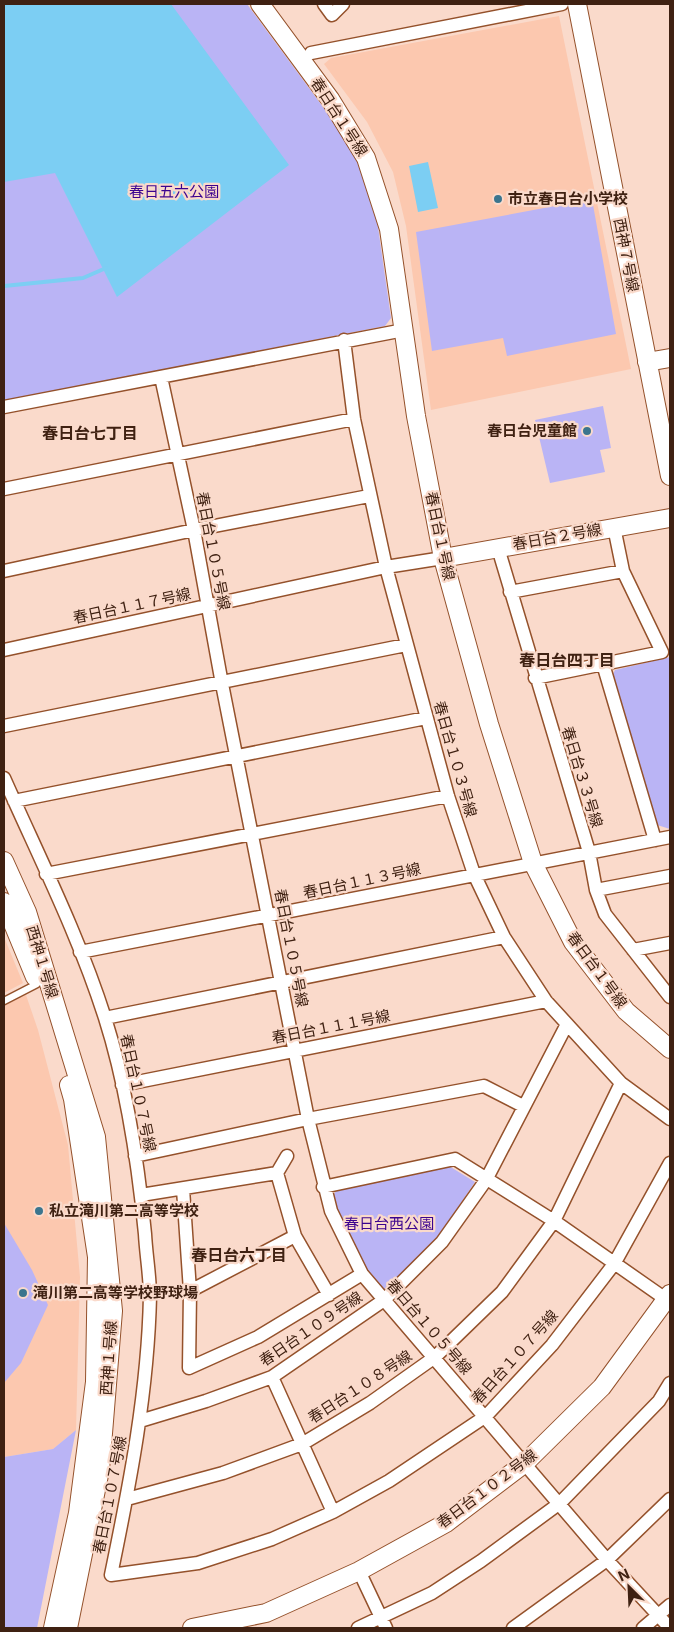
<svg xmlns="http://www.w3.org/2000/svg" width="674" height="1632" font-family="Inter,'Noto Sans JP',sans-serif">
	<rect width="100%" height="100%" fill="#fadacb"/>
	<path fill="#fcc8af" d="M559,16l72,353 -200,41 -25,-184 -13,-54 -26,-50 -43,-58 7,-6z
		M4,937l19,46 -19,10z
		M26,995l12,35 30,115 12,132 -4,153 -23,19 -49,8v-452z"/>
	<path fill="#bab4f5" d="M4,4h243l107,145 21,57 16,112 -6,8 -381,75z
		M592,199l24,135 -109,22 -4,-18 -71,13 -16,-119z
		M603,406l8,42 -11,2 5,22 -55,11 -15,-63z
		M670,657v172l-16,-5 -42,-148 3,-6z
		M449,1166l26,16 -37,55 -52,53 -8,-2 -27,-44 -20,-45 5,-8z
		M4,1223l28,47 16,35 -27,58 -17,20z
		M76,1430l-39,198h-33v-171l49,-8z"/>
	<path fill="#7ccef3" d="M4,4h167l118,161 -172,132 -62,-124 -51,9z
		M428,162l10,46 -20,4 -9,-46z"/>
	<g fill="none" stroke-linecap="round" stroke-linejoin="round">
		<path stroke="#7ccef3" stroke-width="4" d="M4,286l79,-8 23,-10"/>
		<defs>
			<path id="lane" d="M4,1001l33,-17"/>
			<path id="street" d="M324,4l8,11 11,-11
				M311,53l251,-49
				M344,340l10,79 32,148 62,229 26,78 30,63 42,64 75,82 49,36
				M161,377l33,153 28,154 86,435 23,92 31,63 245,286 63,68
				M4,407l400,-77
				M4,489l350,-70
				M498,548l91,304 7,38 9,24 65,83
				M4,571l190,-41 175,-34
				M510,592l113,-21
				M4,650l382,-83 57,-9
				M603,664l52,176
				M535,678l127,-26 -39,-81 -9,-44
				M4,726l402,-81
				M4,778c35,79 75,158 101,240 22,69 33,144 40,216 1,20 5,42 5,62 -2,95 -20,187 -39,279l87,-12 74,-24 61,-27 56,-31 97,-65 66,-71 62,-81 56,-101
				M14,801l412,-83
				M46,874l402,-78
				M596,890l74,-14
				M633,950l37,-7
				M80,952l590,-115
				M105,1018l399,-81
				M122,1085l424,-84
				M135,1156l173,-37 176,-33 39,20
				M277,1173l18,63 34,59
				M323,1187l132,-28 99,62 116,81
				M183,1189l7,102 -1,77 69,-31 104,-63
				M141,1195l136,-22 10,-17
				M190,1291l105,-55
				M272,1377l61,135
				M140,1421l66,-20 66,-24 112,-77 58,-58 44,-62 80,-154
				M127,1499l96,-26 79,-29 68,-41 65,-46 67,-65 52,-71 67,-138
				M359,1571l27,57
				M358,1628l74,-35 49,-32 79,-58 99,-102 11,-18
				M513,1628l94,-68 63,-61
				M643,1628l27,-23"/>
			<path id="secondary" d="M260,4l70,95 36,59 23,71 27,187 27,142 46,166 44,139 40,79 53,69 44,38
				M577,4l93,472
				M647,362l23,-4
				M443,558l227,-40
				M4,861l23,51 69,225 17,174 -13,159 -32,158
				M4,902l31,75
				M53,1628l25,-115 17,-131 2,-125 -24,-158 -4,-14
				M192,1628l74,-15 93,-42 87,-48 79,-60 77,-76 68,-93"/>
		</defs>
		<use href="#lane" stroke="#94512b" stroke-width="9"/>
		<use href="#street" stroke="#94512b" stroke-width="15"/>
		<use href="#secondary" stroke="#94512b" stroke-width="20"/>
		<use href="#lane" stroke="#fff" stroke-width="6"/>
		<use href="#street" stroke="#fff" stroke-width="12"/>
		<use href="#secondary" stroke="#fff" stroke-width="18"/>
	</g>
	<g fill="#3b758e" stroke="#fadacb" stroke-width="2">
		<circle cx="498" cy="199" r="5"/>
		<circle cx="587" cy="431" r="5"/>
		<circle cx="39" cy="1211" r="5"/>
		<circle cx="23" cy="1293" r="5"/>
	</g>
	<g text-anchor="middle" stroke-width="4.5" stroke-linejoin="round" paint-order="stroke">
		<g font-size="15" fill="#3f2112" stroke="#fadacb">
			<text transform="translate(339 117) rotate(57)" y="5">春日台１号線</text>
			<text transform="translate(626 255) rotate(79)" y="5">西神７号線</text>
			<text transform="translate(440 536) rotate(78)" y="5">春日台１号線</text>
			<text transform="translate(557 537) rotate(-10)" y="5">春日台２号線</text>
			<text transform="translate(213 551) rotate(79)" y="5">春日台１０５号線</text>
			<text transform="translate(132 606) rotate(-12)" y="5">春日台１１７号線</text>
			<text transform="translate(455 759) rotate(74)" y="5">春日台１０３号線</text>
			<text transform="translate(582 777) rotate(73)" y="5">春日台３３号線</text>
			<text transform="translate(362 881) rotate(-12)" y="5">春日台１１３号線</text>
			<text transform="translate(291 948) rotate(79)" y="5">春日台１０５号線</text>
			<text transform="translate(42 962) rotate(73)" y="5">西神１号線</text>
			<text transform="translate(597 970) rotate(54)" y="5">春日台１号線</text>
			<text transform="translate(331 1027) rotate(-11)" y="5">春日台１１１号線</text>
			<text transform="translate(138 1093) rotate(78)" y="5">春日台１０７号線</text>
			<text transform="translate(429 1327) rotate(49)" y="5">春日台１０５号線</text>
			<text transform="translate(311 1329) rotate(-34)" y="5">春日台１０９号線</text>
			<text transform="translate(515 1357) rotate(-48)" y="5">春日台１０７号線</text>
			<text transform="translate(109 1358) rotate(-86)" y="5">西神１号線</text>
			<text transform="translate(360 1387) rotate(-33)" y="5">春日台１０８号線</text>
			<text transform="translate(487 1489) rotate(-37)" y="5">春日台１０２号線</text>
			<text transform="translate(110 1495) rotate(-79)" y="5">春日台１０７号線</text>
		</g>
		<g font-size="15" fill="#3b038f" stroke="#fadacb">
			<text x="174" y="197">春日五六公園</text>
			<text x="389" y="1229">春日台西公園</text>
		</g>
		<g font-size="15" font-weight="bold" fill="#3f2112" stroke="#fadacb" text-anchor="start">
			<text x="508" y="204">市立春日台小学校</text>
			<text x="577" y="436" text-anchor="end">春日台児童館</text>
			<text x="49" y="1216">私立滝川第二高等学校</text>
			<text x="33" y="1298">滝川第二高等学校野球場</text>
		</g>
		<g font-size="16" font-weight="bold" fill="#3f2112" stroke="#fadacb">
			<text x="90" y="439">春日台七丁目</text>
			<text x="567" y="666">春日台四丁目</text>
			<text x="239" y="1261">春日台六丁目</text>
		</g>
	</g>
	<rect width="674" height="1632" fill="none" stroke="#3f2112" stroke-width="10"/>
	<g transform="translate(629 1587) rotate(336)" stroke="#fadacb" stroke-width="4" paint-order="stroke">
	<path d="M0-4L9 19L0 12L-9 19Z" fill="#3f2112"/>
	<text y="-8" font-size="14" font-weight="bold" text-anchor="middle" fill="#3f2112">N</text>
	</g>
</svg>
